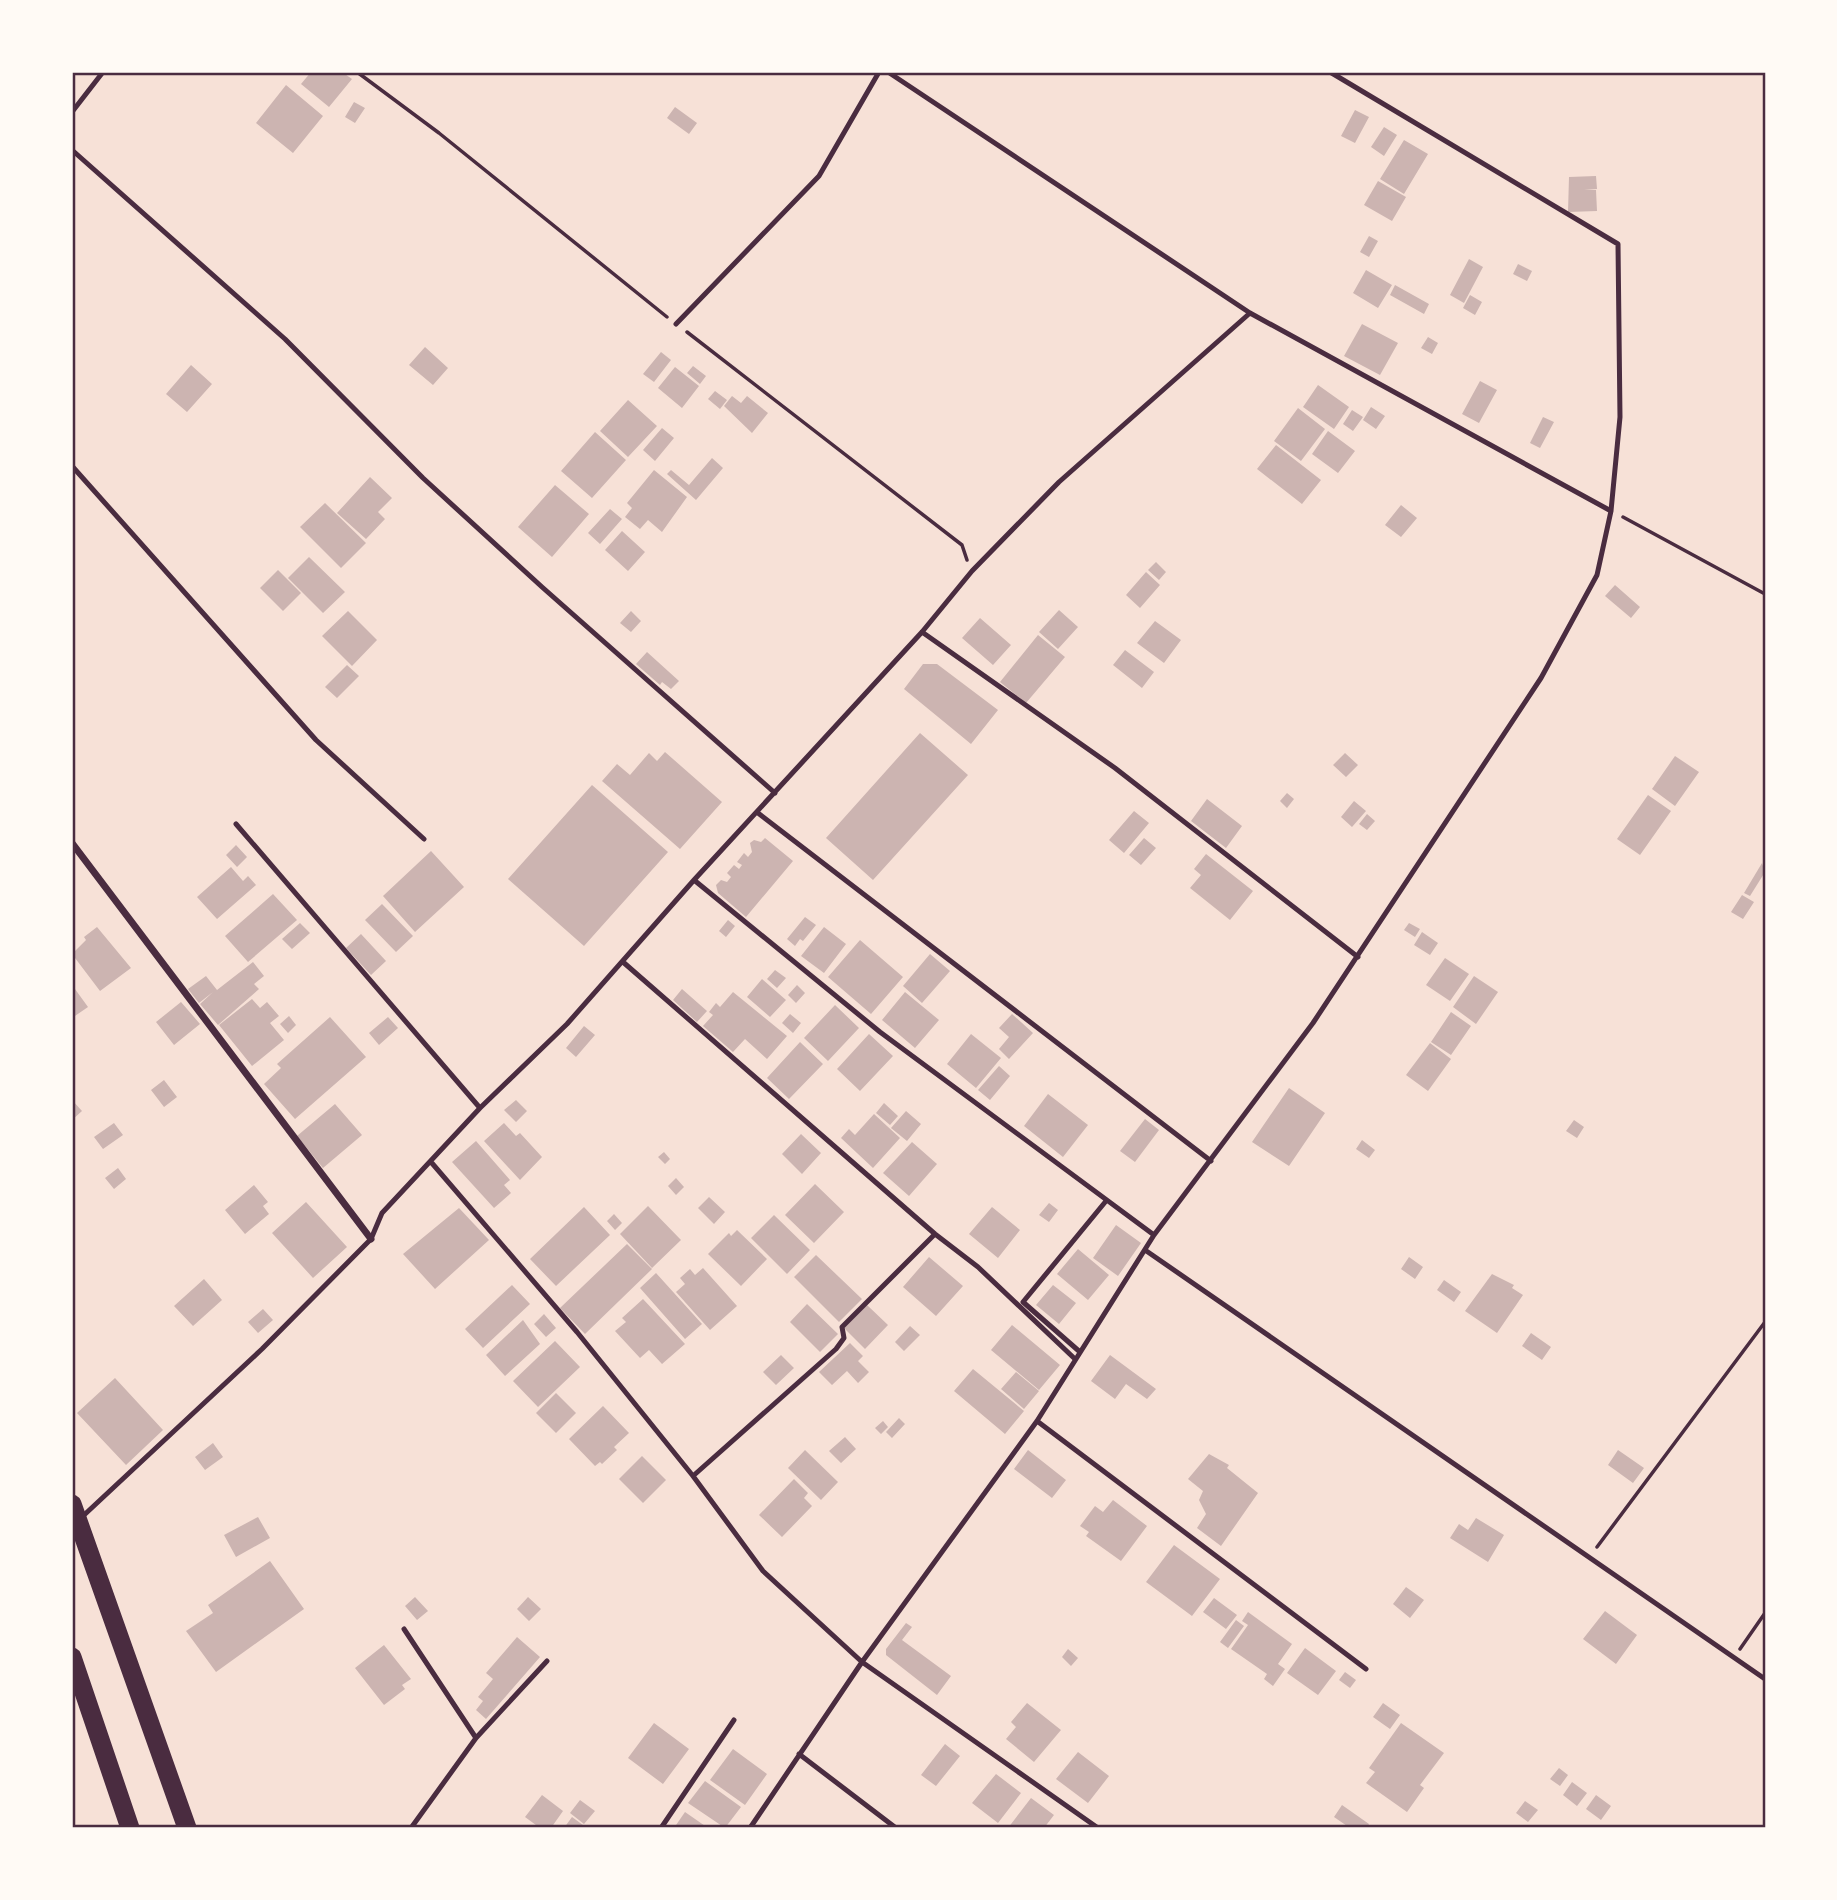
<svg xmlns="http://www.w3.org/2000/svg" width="1837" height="1900" font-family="Karla,sans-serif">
	<rect width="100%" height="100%" fill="#f7e1d7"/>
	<path fill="#ccb4b1" d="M311,72h31l10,7 -23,28 -28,-23z
		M286,85l37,31 -30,37 -37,-30z
		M354,102l11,6 -10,15 -10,-6z
		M675,107l22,16 -8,11 -22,-16z
		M1355,110l14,7 -14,26 -14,-7z
		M1384,127l13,8 -13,21 -13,-9z
		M1404,140l24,14 -24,40 -24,-15z
		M1596,176l1,13 -13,1h12l1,21 -29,1 1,-35z
		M1378,181l28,16 -14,24 -28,-16z
		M1369,236l9,5 -9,16 -9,-5z
		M1469,259l14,8 -19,36 -14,-8z
		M1518,264l14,7 -5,10 -14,-7z
		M1366,270l26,15 -14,23 -25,-15z
		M1395,285l34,19 -5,10 -34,-19z
		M1470,295l12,7 -7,13 -12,-7z
		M1362,324l36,19 -18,32 -36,-19z
		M1428,337l10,6 -6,11 -11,-6z
		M425,347l23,21 -15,17 -24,-20z
		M661,352l10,8 -17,22 -11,-8z
		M191,365l21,19 -25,28 -21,-18z
		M693,366l13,10 -6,8 -13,-11z
		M675,367l24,19 -17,22 -24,-20z
		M1480,381l17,9 -18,33 -17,-9z
		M1318,385l31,22 -15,22 -31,-22z
		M715,391l12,9 -7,9 -12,-10z
		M732,396l9,7 6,-7 21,17 -16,20 -28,-27z
		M628,400l29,26 -29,31 -28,-26z
		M1371,407l14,9 -9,13 -13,-9z
		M1298,408l27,21 -24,32 -27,-20z
		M1352,410l11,7 -10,14 -10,-7z
		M1543,417l11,5 -14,26 -10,-5z
		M662,428l12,10 -19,23 -12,-11z
		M1328,431l27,20 -17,22 -26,-19z
		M595,432l31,28 -34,38 -31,-27z
		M1276,445l45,35 -19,24 -45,-35z
		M712,458l11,10 -27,32 -29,-26 4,-4 18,15z
		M654,470l33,27 -25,35 -14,-12 -8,9 -15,-12 7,-9 -5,-5z
		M370,477l22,21 -14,14 7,7 -19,20 -29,-26z
		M555,485l34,29 -37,43 -34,-30z
		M325,503l41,40 -25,25 -41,-41z
		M1401,505l16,13 -16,19 -16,-12z
		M610,509l12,10 -22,25 -12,-11z
		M622,531l23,21 -17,19 -23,-21z
		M309,557l36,35 -22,21 -35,-35z
		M1156,562l10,10 -7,8 -11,-10z
		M278,570l23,23 -18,18 -23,-23z
		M1146,572l14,13 -20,23 -14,-13z
		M1615,585l25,22 -9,11 -26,-22z
		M1059,610l19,17 -20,22 -19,-17z
		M348,611l29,29 -25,26 -30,-30z
		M631,611l10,10 -10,11 -11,-9z
		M980,618l31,27 -18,20 -31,-27z
		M1155,621l26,19 -17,23 -27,-20z
		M1038,635l27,22 -39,46 -26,-21z
		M1125,650l29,22 -12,16 -29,-23z
		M647,652l32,29 -8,8 -9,-7 -2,3 -24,-21z
		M923,664h14l61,46 -27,34 -67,-55z
		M347,665l12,11 -22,22 -12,-11z
		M920,733l48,42 -95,105 -47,-42z
		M665,752l57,50 -42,47 -78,-68 15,-17 13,11 19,-22 8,8z
		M1345,753l13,12 -12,12 -13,-12z
		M1675,756l24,16 -24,34 -23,-17z
		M592,785l76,67 -84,94 -76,-67z
		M1287,793l7,6 -7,9 -7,-7z
		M1648,795l23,16 -31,44 -23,-16z
		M1207,799l35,27 -16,22 -35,-27z
		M1354,801l12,10 -14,16 -11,-10z
		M1134,811l15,12 -25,30 -15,-13z
		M1367,814l8,7 -8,9 -8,-6z
		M765,838l28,23 -47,56 -28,-24 -2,-8 5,-5 6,2 4,-5 -4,-4 7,-8 5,4 3,-4 -5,-3 7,-9 4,4 4,-5 -2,-9 4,-3 7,2z
		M1144,838l12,10 -15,17 -12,-10z
		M236,845l11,12 -10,10 -11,-12z
		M431,851l33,36 -49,45 -32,-36z
		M1206,854l47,37 -23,29 -40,-32 11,-13 -7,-6z
		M1762,863l3,9 -15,24 -6,-3z
		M231,867l12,14 5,-5 8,9 -39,34 -20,-22z
		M273,894l24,26 -49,42 -23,-26z
		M1742,895l12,7 -11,17 -12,-7z
		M382,904l31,32 -17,16 -31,-32z
		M805,917l11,8 -13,16 -3,-2 -5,7 -8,-7z
		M728,920l7,6 -9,11 -7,-6z
		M300,923l10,10 -18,16 -10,-10z
		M1409,923l11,6 -5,8 -11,-7z
		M97,927l34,41 -31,23 -28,-37 14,-14 -2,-3z
		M824,927l22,17 -22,29 -23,-17z
		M1422,932l16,11 -8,12 -16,-10z
		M361,934l25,27 -15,14 -25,-27z
		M860,940l43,37 -32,37 -43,-37z
		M930,954l20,17 -28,32 -19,-17z
		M1445,958l24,16 -19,27 -24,-16z
		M253,962l11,14 -10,8 5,5 -41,36 -18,-21 13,-12 -14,11 -11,-14 18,-13 11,14z
		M775,970l11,8 -9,10 -10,-9z
		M1474,976l24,16 -22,32 -23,-17z
		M762,979l24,21 -16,17 -23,-20z
		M797,985l8,8 -9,10 -8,-8z
		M75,989l13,18 -16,11v-26z
		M682,989l25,22 -10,11 -24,-22z
		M733,992l54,44 -20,23 -22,-20 -12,13 -30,-26 10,-11 -4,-3 7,-9 4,4z
		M905,992l34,28 -24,28 -33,-28z
		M252,999l8,9 7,-6 12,14 -9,7 14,17 -32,26 -33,-41z
		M181,1002l19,22 -26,21 -18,-23z
		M835,1005l24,23 -31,33 -24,-23z
		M1451,1012l20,14 -20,29 -20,-13z
		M790,1014l11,9 -8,10 -11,-10z
		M1012,1014l21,19 -24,26 -10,-10 10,-12 -10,-9z
		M289,1016l7,9 -8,8 -8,-9z
		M330,1017l36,40 -71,62 -31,-35 17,-16 -4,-4z
		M388,1017l10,11 -19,17 -10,-12z
		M584,1026l11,9 -19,22 -10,-9z
		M869,1034l24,22 -33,35 -23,-22z
		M971,1034l30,24 -25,30 -29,-24z
		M800,1042l23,22 -34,35 -22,-21z
		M1430,1043l21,16 -23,32 -22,-16z
		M999,1066l11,10 -20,24 -12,-10z
		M164,1080l13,17 -13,10 -13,-17z
		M1289,1088l36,25 -36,53 -37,-24z
		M1048,1094l40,31 -25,32 -39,-31z
		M72,1100l10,11 -10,9z
		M516,1100l11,11 -11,11 -12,-12z
		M884,1103l14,13 -8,9 -14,-12z
		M335,1104l27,31 -39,33 -26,-32z
		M906,1111l15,13 -14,17 -16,-13z
		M874,1114l26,24 -27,30 -32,-30 8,-9 6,6z
		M1145,1119l14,11 -24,32 -15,-11z
		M1574,1120l10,7 -7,11 -11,-7z
		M114,1123l9,12 -20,14 -9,-12z
		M504,1123l12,13 4,-3 22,24 -22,23 -36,-39z
		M801,1134l20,19 -19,21 -20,-20z
		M1362,1140l13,10 -6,8 -13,-9z
		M476,1141l34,39 -6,5 7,8 -17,15 -42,-46z
		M912,1142l25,22 -28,32 -26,-23z
		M664,1152l6,7 -5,5 -7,-7z
		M118,1168l8,11 -12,10 -9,-11z
		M676,1178l8,9 -8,8 -8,-9z
		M815,1184l29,28 -30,31 -29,-28z
		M254,1185l14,17 -5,4 6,8 -24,20 -20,-24z
		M709,1197l16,15 -11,12 -16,-16z
		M306,1202l41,45 -34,31 -41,-45z
		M1049,1203l9,7 -9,12 -10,-7z
		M648,1206l33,34 -29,28 -32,-34z
		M584,1207l26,28 -54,51 -26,-27z
		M992,1207l28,23 -22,28 -29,-24z
		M459,1208l30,32 -54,49 -32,-35z
		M614,1214l8,9 -7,7 -8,-9z
		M774,1215l36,35 -23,24 -36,-36z
		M1116,1225l25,18 -23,33 -25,-18z
		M737,1230l30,29 -26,27 -33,-32 21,-21 2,3z
		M627,1244l25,25 -67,65 -25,-26z
		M1078,1249l31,26 -21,25 -31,-26z
		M816,1255l46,44 -23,23 -45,-45z
		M929,1257l34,29 -27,30 -33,-29z
		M1409,1257l14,10 -8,12 -14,-10z
		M703,1268l34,38 -27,24 -34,-38 9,-8 -5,-6 10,-9 5,6z
		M656,1273l46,51 -17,15 -45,-51z
		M1492,1274l22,11 -2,3 11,7 -26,38 -32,-22z
		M204,1279l18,21 -29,26 -19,-20z
		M1444,1280l17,12 -7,10 -17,-12z
		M512,1285l18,19 -47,44 -18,-19z
		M1053,1285l23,18 -17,21 -23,-19z
		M643,1299l42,45 -23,20 -13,-14 -9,8 -25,-27 11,-9 -4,-4z
		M807,1304l31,30 -18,18 -30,-30z
		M867,1305l21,20 -23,24 -21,-21z
		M263,1309l10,11 -15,13 -10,-11z
		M544,1314l12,14 -10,9 -12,-13z
		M523,1320l17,24 -35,32 -19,-21z
		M1012,1325l48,40 -21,25 -48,-40z
		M910,1326l10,9 -16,16 -9,-9z
		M1531,1333l20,14 -9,13 -20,-14z
		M555,1341l25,26 -42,40 -25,-26z
		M850,1343l13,13 -5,5 11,11 -11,11 -11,-12 -15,14 -13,-13z
		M781,1355l13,13 -18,17 -13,-13z
		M1110,1355l46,34 -9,10 -21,-15 -11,15 -24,-18z
		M973,1369l51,42 -19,23 -51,-43z
		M1016,1372l23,19 -15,18 -23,-20z
		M115,1378l48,52 -37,35 -49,-52z
		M556,1393l20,20 -20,20 -20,-20z
		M603,1406l26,27 -15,14 3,3 -15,14 -2,-2 -5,4 -26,-27z
		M899,1418l6,6 -13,14 -6,-6z
		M883,1421l5,6 -7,7 -6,-6z
		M845,1437l11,12 -15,14 -12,-12z
		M213,1443l10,14 -18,13 -10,-13z
		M805,1450l33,32 -17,18 -33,-32z
		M1028,1450l38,30 -14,18 -38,-29z
		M1618,1450l26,18 -11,15 -25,-18z
		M1209,1454l20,11 -2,3 31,25 -37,53 -24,-18 9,-14 -7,-14 4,-9 -15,-12z
		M642,1456l24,24 -23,23 -24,-24z
		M794,1479l14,14 -4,5 8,8 -30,31 -23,-22z
		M1113,1500l34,26 -26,35 -35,-25 3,-4 -9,-6 15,-20 8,6z
		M258,1517l12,21 -34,19 -12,-22z
		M1476,1518l28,17 -16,27 -38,-24 9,-14 9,6z
		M1174,1545l46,34 -28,37 -46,-34z
		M270,1561l34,48 -88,63 -30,-41 27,-18 -5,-8z
		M1406,1587l18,13 -14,18 -17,-14z
		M415,1597l13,14 -11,9 -12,-14z
		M528,1597l13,12 -12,12 -12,-12z
		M1214,1598l23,17 -11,14 -23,-17z
		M1605,1611l32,24 -21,29 -33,-25z
		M1248,1612l44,32 -14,20 7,5 -12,17 -9,-7 3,-5 -36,-25 17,-24 -6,-4z
		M1236,1620l8,6 -16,22 -8,-6z
		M906,1623l6,4 -10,13 49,36 -14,19 -51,-40v-6z
		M517,1637l23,20 -54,62 -10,-9 7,-9 -5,-4 15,-18 -7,-6z
		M384,1645l27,34 -9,6 3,4 -21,16 -29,-37z
		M1305,1648l31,23 -18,24 -31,-22z
		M1068,1649l10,9 -7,8 -9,-9z
		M1345,1672l11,8 -6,8 -11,-8z
		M1027,1703l34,27 -27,32 -28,-23 10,-12 -5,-5z
		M1383,1703l17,12 -10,14 -17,-12z
		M654,1723l35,26 -26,35 -35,-26z
		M1401,1723l43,30 -24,32 4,3 -17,24 -41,-29 9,-11 -6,-4z
		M945,1744l15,12 -24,30 -15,-11z
		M733,1749l34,25 -22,31 -35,-25z
		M1078,1752l31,24 -21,27 -32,-24z
		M1559,1768l9,7 -8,11 -10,-7z
		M996,1774l25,19 -23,30 -26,-20z
		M705,1781l36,26 -16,21 -37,-25z
		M1572,1782l15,11 -10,13 -14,-11z
		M542,1795l21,16 -12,17h-11l-15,-11z
		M1596,1795l15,11 -10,14 -15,-11z
		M1031,1798l23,17 -10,13h-36z
		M580,1800l15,11 -11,13 -14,-11z
		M1525,1801l13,9 -10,12 -12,-9z
		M1342,1805l27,19 -2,4h-17l-16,-11z
		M685,1812l23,16h-34z
		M572,1817l15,11h-23z"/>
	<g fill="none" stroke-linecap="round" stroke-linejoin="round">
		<path stroke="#4a2c40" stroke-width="3.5" d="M357,72l82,61 228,184
			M687,332l275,213 5,15
			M1623,517l142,77
			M1597,1547l168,-225
			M1740,1649l25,-36"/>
		<path stroke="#4a2c40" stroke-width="5" d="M888,72l362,241 361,198
			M72,112l31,-40
			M72,150l213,189 138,139 119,109 233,206
			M676,324l143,-148 60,-104
			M72,466l244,274 108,99
			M922,632l193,136 243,189
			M758,813l453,348
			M236,824l244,284
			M694,880l186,152 274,203
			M623,962l312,272 43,33 97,92
			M431,1162l146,170 116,144 70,95 99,91 236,166
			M1145,1250l620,429
			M1080,1352l-57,-50 83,-101
			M1037,1421l329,248
			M693,1476l143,-127 8,-11 -2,-11 93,-93
			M83,1516l179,-167 109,-110 11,-26 98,-105 87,-84 127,-144 228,-248 50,-61 87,-89 191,-169
			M404,1629l72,109
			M799,1754l97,74
			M411,1828l65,-90 71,-77
			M661,1828l73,-108
			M750,1828l112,-166 175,-241 117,-186 159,-212 228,-345 56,-103 14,-64 9,-94 -2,-173 -288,-172"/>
		<path stroke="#4a2c40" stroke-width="7" d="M72,843l299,396"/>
		<path stroke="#4a2c40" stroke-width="19" d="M72,1504l115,324
			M72,1657l58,171"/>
	</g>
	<rect width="1837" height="1900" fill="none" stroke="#fffaf5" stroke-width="147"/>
	<rect x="74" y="74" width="1690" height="1752" fill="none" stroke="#4a2c40" stroke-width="2.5"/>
</svg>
